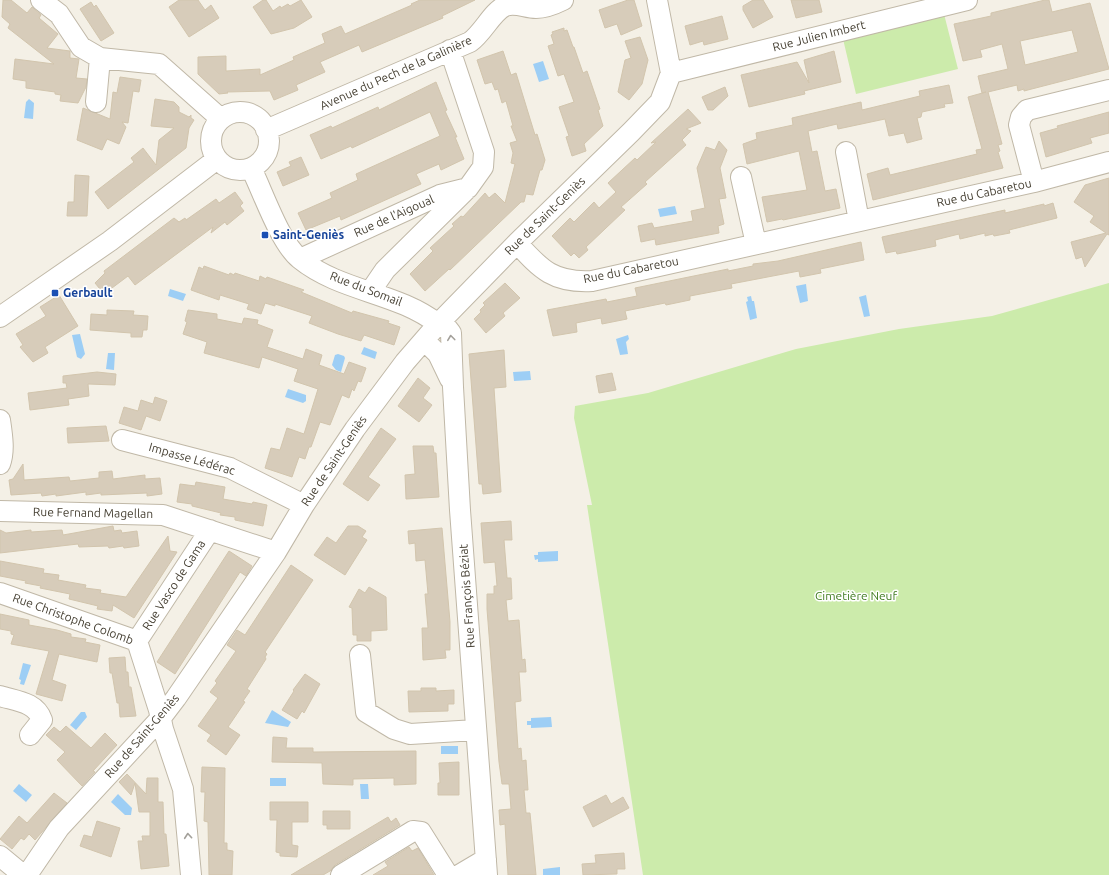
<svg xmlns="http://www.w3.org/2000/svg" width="1109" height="875" font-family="Ubuntu,sans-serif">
	<rect width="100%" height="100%" fill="#f4f0e6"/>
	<path fill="#ccebab" d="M944,14l14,55 -102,25 -13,-55z
		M1109,283v592h-466l-56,-370h5l-18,-87 1,-12 73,-13 148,-44 103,-20 93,-13z"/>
	<path fill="#9dcef5" d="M543,61l6,18 -10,3 -6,-18z
		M29,99l5,4 -1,16 -9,-1 2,-16z
		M675,206l2,8 -17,3 -2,-8z
		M806,284l2,17 -8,2 -4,-17z
		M170,289l16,5 -3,7 -15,-5z
		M866,295l4,21 -6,1 -5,-20z
		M751,296l1,5h2l3,17 -7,2 -4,-18 2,-1 -1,-4z
		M80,334l5,20 -4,5 -4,-2 -5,-22z
		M628,335l1,4 -3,3 2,12 -8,1 -4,-16z
		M364,347l13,5 -2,7 -14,-5z
		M108,353h7l-1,17 -8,-1z
		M338,354l6,2 1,2 -4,14 -5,-2 -4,-5 3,-10z
		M530,371l1,9 -17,1 -1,-9z
		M288,389l18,6v6l-3,2 -18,-6z
		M558,551v10l-20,1v-3l-3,1 -1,-5h4v-3z
		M23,663l8,2 -7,20 -4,-1 1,-4 -2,-1z
		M272,710l19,12 -3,5 -23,-4z
		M81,712h4l2,5 -11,13 -6,-5z
		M551,717l1,10 -21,1v-3h-4v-4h4v-3z
		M441,746h17v8h-17z
		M270,778h16v8h-16z
		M19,784l13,11 -6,7 -13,-11z
		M360,784h8l1,15h-8z
		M118,794l14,14 -1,7h-6l-14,-13z
		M560,867v8h-17v-6z"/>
	<path fill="#d7ccba" stroke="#d2c5ad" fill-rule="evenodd" d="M3,0h8l16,13 5,-6 9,8 -2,3 19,16 -11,14 23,3v7l9,1 -3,19 11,1 -1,8 -8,16 -18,-2 1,-6 -6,-1v-2l-29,-4v-7l-13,-2 2,-20 39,5 -46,-36 2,-4 -8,-7z
		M179,0h19l7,10 6,-5 8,13 -30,19 -20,-30z
		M263,0h3l7,11 7,-5 1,2 7,-4 2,2 11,-6 11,17 -18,11 -23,6 -18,-27z
		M420,0h55l-33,16 1,2 -81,34 -3,-7 -39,17 5,10 -29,13 2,5 -24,10 -4,-9 -43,1 1,1 -9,1 -21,-20v-17l28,-1v15l34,-2v6l34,-15 -1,-3 32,-14 -3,-9 19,-8 4,8 67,-29 -1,-1z
		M628,0h6l8,26 -21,9 -4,-11 -12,4 -6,-18z
		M753,0h10l10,17 -20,11 -10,-18v-4z
		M791,0h28l3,12 -26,6z
		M1045,0h4l3,12 38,-9 19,66 -85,22v-2l-6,2 -1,-6 -29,7 14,52 -4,1 2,6 -2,1 5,16 -130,32 -6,-26 21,-6 2,7 87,-21 -1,-4 6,-1 -14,-52 18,-5 -4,1 -4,-17 30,-7 -6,-25 -22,6 2,7 -19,4 -9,-37 37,-8v-3zM1072,30l6,22 -53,13 -5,-24z
		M91,2l3,5 2,-2 18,28 -13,8 -21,-32z
		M722,16l6,23 -24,6 -1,-4 -13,4 -5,-19z
		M564,28v3l3,-1 6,17h1l9,26 4,-2 13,38 -2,1 5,16 -19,18 2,7 -14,5 -6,-19 3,-1 -10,-29 15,-5 -10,-28 -6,2 -10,-30 6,-2 -3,-9 2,-1 -1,-2z
		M640,37l8,23 -6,24 -13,16 -11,-8 7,-32 6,-2 -6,-17z
		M503,51l8,24 5,-2 19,62 2,-1 8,26 -3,10h-2l-7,25 -7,-1 -2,8h-3l-71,68 -1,-1 -24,22 -15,-17 23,-23 -3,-3 24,-22 -2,-2 9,-8 2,1 22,-24 4,5 6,-5 10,10 10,-39 -4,-1 2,-10 -3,-10 7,-2 -6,-15h2l-7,-25 -4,2 -4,-14 -3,1 -3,-8 -7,2 -8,-24z
		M834,51l7,31 -37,9 1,3 -56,13 -8,-32 56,-13 12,21 -5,-23z
		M120,77l21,3 -2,12 -6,-1 -5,32 -6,-1 4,5 -7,17 -12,-5 -5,11 -25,-10 6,-32 27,11 3,-27 4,1z
		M436,82l11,28 -2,1 12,26h-2l9,22 -23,11 -2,-6 -23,10 5,10 -80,36 -1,-4 -34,14 -8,-17 34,-15 -2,-5 28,-13 -2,-6 84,-38 -10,-24 -78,36 -1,-2 -30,13 -11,-24 21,-9 1,2 46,-21 1,3z
		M949,85l4,18 -9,1 1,3 -23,5 -1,5 -4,1 5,21 -15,4 -3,-10 -15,3 -4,-17 -47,10 -1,-5 -29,7 4,21 5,-1 8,40 11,-2 4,19 -57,12 -1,-1 -15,3 -5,-25 45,-7 -8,-39 -52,13 -4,-20 14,-5 -1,-6 37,-8 -1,-7 69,-16 1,8 58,-14 -1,-5z
		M725,87l3,9 -15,14h-5l-6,-13z
		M155,99l19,3 5,5v5l10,5 2,-2v3l3,2 -5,8 -3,20 -78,61 -13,-17 39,-30 -3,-4 12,-10 13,17 3,-25 15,-12 -23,-2z
		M688,109l13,14 -15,6 5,2 -9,9 4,5 -41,37 2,2 -26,23 4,3 -39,37 2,3 -9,8 -5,-5 -3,3 -19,-20 18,-18 4,4 20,-20 5,6 17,-16 -8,-9 27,-25 2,2 19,-18 -5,1z
		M1109,112v21l-19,5 2,5 -46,14 -6,-24 18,-5 -1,-2z
		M719,141l8,9 -7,18 6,30 -7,1 5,25 -6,2 1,7 -63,12 -1,-6 -14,3 -3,-16 14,-3 2,5 39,-7 -2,-10 14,-3 -8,-40 9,-21 9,3z
		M301,157l8,18 -26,11 -6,-14 14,-6 -2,-4z
		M75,175l14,1 -2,40h-20l1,-14h6z
		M1109,178v57l-2,-1 -22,33 -3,-10 -6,2 -5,-17 35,-9 -16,-11 4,-6 -20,-14 11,-17z
		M235,192l8,11 -3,3 4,5 -17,14 -2,-3 -14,11 2,-6 -78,58 -7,-9 -24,18 -9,-11 10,-10 -1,-2 70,-53 5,4 6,-4 1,2 30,-21 3,4z
		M1053,203l4,15 -48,12 1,3 -16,3 -1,-2 -8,2v-3l-25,6 -1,-5 -24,6 1,6 -39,8 -1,-3 -10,2 -4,-16 123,-27v3l39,-9v2z
		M861,242l3,18 -44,9 1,4 -21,4 -1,-6 -68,13 1,4 -42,8v4l-24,5 -1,-2 -40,8 2,8 -25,5 -1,-6 -25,5 1,9 -24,4 -6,-26 59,-11 1,3 30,-6 -2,-8 93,-19v2l25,-5v-2l25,-3z
		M204,266l25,9 1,-2 4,2 1,-2 24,8 1,-5 6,3 1,-2 37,13 -3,2 51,21 1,-2 36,10 -1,2 12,4 -6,18 -30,-10 -3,6 -23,-7 -29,-11 3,-7 -37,-12v2l-10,-3 -4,11 -14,-5 2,-5 -29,-9 -1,5 -28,-10 8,-23 4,2z
		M505,283l15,15 -17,15 2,3 -19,17 -12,-14 7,-7 -1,-2 5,-5 -2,-2z
		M59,295l19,31 -33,21 3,6 -15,9 -13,-15 3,-2 -7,-11 30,-18 -6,-9z
		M107,310l27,1 -1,4 15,1 -1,14h-4l-1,7h-11v-4l-41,-3 1,-16 16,1z
		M188,310l29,4v5l25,5 2,-6 14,2 -1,4 16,6 -6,17 36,12 3,-10 16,6 -3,10 25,9 5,-12 17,6 -5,14 -3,-1 -4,10 -2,-2 -3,9 -7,-3 -12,30 -10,-3 -9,25h-2l-4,12 -6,-2 -7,20 -27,-9 6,-20 9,2 7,-22 17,6 14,-45 -24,-8 4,-12 -36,-12 -3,11 -55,-15 3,-11 -24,-8 4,-12 -2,-1z
		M504,350l2,37 -12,1 7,104 -18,2 -1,-10h-3l-10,-130z
		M97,372l19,2 -1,11 -27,-1 1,12 -21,3 1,6 -39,5 -2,-17 39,-5 -1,-5h-3v-7z
		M612,373l4,17 -17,3 -3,-17z
		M418,378l12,10 -7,10 9,7 -13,17 -21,-16z
		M155,397l12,4 -7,20 -14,-5 -5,14 -22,-7 5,-16 14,4 3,-11 12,4z
		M106,426l3,15 -41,2 -1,-15z
		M381,428l15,11 -28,38 12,8 -12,16 -25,-17z
		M413,446h20l1,7h2l3,44 -33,2 -1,-24 10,-1z
		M23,464l1,16 45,-3 1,4 29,-3v-6l13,-1 1,8 32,-4v4l15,-1 2,16 -15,2v-3l-46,2v-2l-15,2v-3l-30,4v-2l-14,2 -1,-3 -30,2 -2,-15 4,-1z
		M196,482l29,5 -2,12 29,5 1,-2 14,3 -4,21 -28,-6v-3l-15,-2 1,-2 -29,-7v-2l-15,-2 3,-18 15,2z
		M511,521l1,19h-8l3,38h4l1,21 -6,1 2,21 11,-1 3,40 3,-1 1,13h-7l2,29 -6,1 3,47 3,-1 1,13 4,-1 2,30h-4l2,23h4l6,62h-28l-3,-51 -5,1 -1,-15 12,-1 -2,-25h-7l-3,-22 -12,-153v-15h7v-8h3l-2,-24 -11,1 -3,-40z
		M113,526l1,5 7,-1 1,3 15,-2 2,15 -15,2 -1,-2 -14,2 -1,-2 -29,1 -1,-3 -78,9v-23l6,3 25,-3v2l31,-2 1,5z
		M348,526h10l8,5 -4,6 5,3 -22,35 -31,-20 13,-18 9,6z
		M442,528l8,94v28h-5l1,8 -23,2 -1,-32h6l-3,-34h3l-3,-34 -9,1 -1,-18 -6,1 -1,-13z
		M168,536l2,15 7,1 -43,66 -21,-13 -1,6 -15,-2 1,-3 -29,-7 1,-5 -30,-6 1,-2 -16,-3 1,-2 -26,-5v-15l44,8 -1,4 16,2 -1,5 28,5 -1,3 16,2 -1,3 26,4z
		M229,551l23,15 -6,10 -6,-4 -65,102 -18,-12z
		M291,565l22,15 -48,72 2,2 -2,3 1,2 -19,30 3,2 -7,10 2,1 -17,25 12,8 -14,20 -19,-14 4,-6 -13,-9 20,-28 -8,-6 7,-9 -2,-2 21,-30 -9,-6 10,-15 8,5z
		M369,587l17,10 1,33 -16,1v10h-14v-6h-4l-1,-27 -3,-1 10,-18 6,4z
		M0,614l29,6v5l28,5 14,4v3l15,2 -1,3 15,3 -3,17 -38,-8 -7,26 14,5 -4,16 -26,-7 13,-43 -38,-7 3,-9 -3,-1v-3l-11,-2z
		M125,657l1,15h2l1,15h2l5,29 -16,1 -1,-14h-2l-5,-30h-2l-1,-15z
		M305,674l15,10 -16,29 -2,-2 -5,8 -15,-9 12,-19 -1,-1z
		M421,688h15v3l18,-1v14h-6v7l-39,1 -1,-21h13z
		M66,726l25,22 14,-15 12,12 -24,26 2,1 -13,14 -25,-26 8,-8 -19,-17 8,-8 6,5z
		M273,737l14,1 -1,10h27v4l103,-1v33l-22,1v-7l-41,1v6l-30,-1 -1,-21 -50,-1z
		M459,762v33h-21v-12h2l-1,-20z
		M202,767l23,1 -1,75h3v7l6,1 -1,24h-23l-1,-53 -4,-1 1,-29h-4z
		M127,774l19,20 1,-16h11v24h5l1,32h2l3,32 -28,3 -3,-28h5l-1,-5h8v-24h-11l-4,-29 -4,12 -12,-13z
		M54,793l13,10 -32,37 -6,-6 -5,6 -3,-2 -9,11 -12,-10 19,-23 8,7z
		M606,795l5,9 12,-7 6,11 -36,19 -10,-20z
		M270,802h38v20h-16v23l6,1 -1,11 -17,-1v-3l-4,-1 1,-32h-7z
		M323,811h27v18h-23v-4h-4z
		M388,817l3,5 5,-4 4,7 -65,40 -5,6 -7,4h-32z
		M97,821l23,7 -9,29 -31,-11 4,-11 8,2z
		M409,847l3,4 6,-3 16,27h-61l15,-9 -3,-4z
		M624,853l1,16h-8v5l-34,1 -1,-11 14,-1 -1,-8z"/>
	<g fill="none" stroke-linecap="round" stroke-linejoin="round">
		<defs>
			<path id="minor" d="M41,0l18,14 22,33 19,11 59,6 62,55
				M657,0l14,73
				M671,73l296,-73
				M96,102l4,-44
				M211 141a29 29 0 1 1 58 0a29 29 0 1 1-58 0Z
				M266,130l204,-88c13,-9 22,-30 35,-36 11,-4 20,2 31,2 9,0 19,-4 27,-8
				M846,152l13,69
				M251,168c12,24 29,75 49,91 41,33 97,33 138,65
				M741,177l15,67
				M1034,182l-15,-57 2,-8 6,-7 82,-20
				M517,243c24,27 37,40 75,38l442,-99 75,-20
				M300,259l140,-64 28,-7
				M370,292l15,-22 83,-82 15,-21 1,-15 -34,-102
				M0,317l110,-76 107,-82
				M441,320l10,13 2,54 7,123 27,365
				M424,340l14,14 12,25
				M0,420c2,14 5,31 0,44
				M122,440l108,28 74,37
				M0,511l163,4 113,37
				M0,593l137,48 22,69 4,19 20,60 8,86
				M137,641l73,-111
				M360,655l6,57 28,17 16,5 66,-4
				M0,696c16,5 36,6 42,24l-12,15
				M0,856l23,19
				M27,875l32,-47 101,-109 16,-21 100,-146 28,-47 51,-76 50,-67 33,-38 79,-81 114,-111 29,-30 11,-29
				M341,875l72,-44 8,1 27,43
				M459,875l27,-16"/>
		</defs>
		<use href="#minor" stroke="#c0b8a7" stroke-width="22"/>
		<use href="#minor" stroke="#fff" stroke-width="20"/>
	</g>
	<defs><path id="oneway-chevron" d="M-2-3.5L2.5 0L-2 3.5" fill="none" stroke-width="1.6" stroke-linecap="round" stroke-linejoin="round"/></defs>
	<g stroke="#a3a09a">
		<use href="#oneway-chevron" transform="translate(451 338) rotate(-97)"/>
		<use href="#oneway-chevron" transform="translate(188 836) rotate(-95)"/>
	</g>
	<g fill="#1a4fb4" stroke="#fff" stroke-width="1.5">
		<rect x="261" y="231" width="8" height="8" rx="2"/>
		<rect x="51" y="289" width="8" height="8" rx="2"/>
	</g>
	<g text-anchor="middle" stroke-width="3" stroke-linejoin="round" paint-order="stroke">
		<g font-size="12" fill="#474134" stroke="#fff">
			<text transform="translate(819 36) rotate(-14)" y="4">Rue Julien Imbert</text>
			<text transform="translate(396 73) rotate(-24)" y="4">Avenue du Pech de la Galinière</text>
			<text transform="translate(984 193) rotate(-12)" y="4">Rue du Cabaretou</text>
			<text transform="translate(394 216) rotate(-24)" y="4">Rue de l'Aigoual</text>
			<text transform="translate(545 216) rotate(-44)" y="4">Rue de Saint-Geniès</text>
			<text transform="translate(631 270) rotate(-11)" y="4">Rue du Cabaretou</text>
			<text transform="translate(366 289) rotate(21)" y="4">Rue du Somail</text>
			<text transform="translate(192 459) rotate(16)" y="4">Impasse Lédérac</text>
			<text transform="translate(334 461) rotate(-56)" y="4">Rue de Saint-Geniès</text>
			<text transform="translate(93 513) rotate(1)" y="4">Rue Fernand Magellan</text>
			<text transform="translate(174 585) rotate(-57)" y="4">Rue Vasco de Gama</text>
			<text transform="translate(467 596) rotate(-94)" y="4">Rue François Béziat</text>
			<text transform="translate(73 619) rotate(20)" y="4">Rue Christophe Colomb</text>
			<text transform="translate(142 736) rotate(-49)" y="4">Rue de Saint-Geniès</text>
		</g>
		<g font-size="12" font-weight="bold" fill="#164399" stroke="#fff" text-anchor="start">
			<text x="273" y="239">Saint-Geniès</text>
			<text x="63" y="297">Gerbault</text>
		</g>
		<g font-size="12" fill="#427d23" stroke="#fff">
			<text x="856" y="600">Cimetière Neuf</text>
		</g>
	</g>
</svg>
